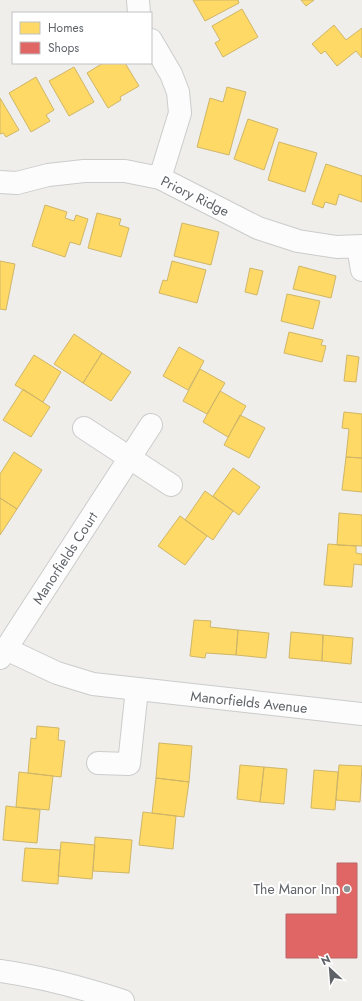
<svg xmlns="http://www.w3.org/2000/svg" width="362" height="1001" font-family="Jost,sans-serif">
	<rect width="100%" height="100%" fill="#efeeea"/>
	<path fill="#ffd966" stroke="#cfb667" d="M193,0h45l1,3 -34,18z
		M301,0h13l-8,6z
		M242,9l16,28 -35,20 -8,-14 5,-3 -8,-14z
		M334,25l12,15 16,-12v30l-6,-7 -19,15 -12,-15 -4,3 -9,-10z
		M103,63h22l14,23 -19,11 1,3 -13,8 -21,-35z
		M74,67l20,35 -25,14 -20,-35z
		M36,77l18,33 -8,5 4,6 -19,11 -22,-39z
		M227,87l19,5 -17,63 -32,-8 13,-49 13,4z
		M0,98l19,32 -13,7 -3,-4 -3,1z
		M248,119l30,10 -14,41 -30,-11z
		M279,142l38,11 -12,39 -37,-12z
		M326,164l36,12v26l-23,-8 -3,11 -11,-3 -2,6 -11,-4z
		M45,205l22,7 -2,6 9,3 2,-6 12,4 -8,26 -10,-3 -5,15 -33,-11z
		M97,213l24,6 -2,6 10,3 -8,29 -33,-9z
		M182,223l37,9 -8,33 -37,-9z
		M0,261l15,3 -9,46 -6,-1z
		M172,261l34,9 -9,33 -38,-10 4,-13 4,1z
		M299,266l37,10 -5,22 -38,-9z
		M250,268l13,3 -6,24 -12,-3z
		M287,294l33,7 -7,28 -32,-8z
		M289,332l34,8 -2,5 5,1 -4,16 -38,-9z
		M74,334l28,19 -19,30 -29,-19z
		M179,347l25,14 -16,29 -25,-14z
		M102,353l29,19 -20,29 -28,-18z
		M34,355l27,17 -18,30 -28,-17z
		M347,355l12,2 -3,25 -12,-1z
		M200,369l25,14 -18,31 -24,-13z
		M23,389l27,18 -19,30 -28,-17z
		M220,391l26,15 -18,31 -25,-15z
		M344,412l18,2v44l-16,-1 3,-28 -7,-1z
		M240,415l25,13 -16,30 -25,-13z
		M14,452l28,18 -25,39 -17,-11v-24z
		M346,457l16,1v34l-20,-2z
		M233,468l27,19 -21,28 -26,-19z
		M205,491l28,20 -20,29 -28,-20z
		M0,498l17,11 -17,26z
		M339,513l23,2v31l-25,-1z
		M180,516l27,20 -22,29 -27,-19z
		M328,544l28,2v7l6,1v11l-8,-1 -2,23 -28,-2z
		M194,620l17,1 -1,6 28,3 -2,25 -30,-2 -1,5 -15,-2z
		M238,630l31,3 -3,25 -30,-3z
		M291,632l32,3 -1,26 -33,-3z
		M323,635l30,3 -2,26 -29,-3z
		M37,726l22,2 -1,12 7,1 -4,36 -33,-4 3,-35 5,1z
		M159,743l33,3 -3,36 -33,-4z
		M240,765l24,2 -4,35 -23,-3z
		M339,765l23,1 -2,36 -24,-2z
		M264,767l23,2 -3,35 -24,-2z
		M314,770l24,2 -3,38 -24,-2z
		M19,772l34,4 -4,34 -33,-3z
		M156,778l33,4 -5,35 -32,-4z
		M6,806l34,4 -3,33 -34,-3z
		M143,812l33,4 -3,33 -34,-4z
		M95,837l37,3 -3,33 -36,-2z
		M61,842l34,3 -3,34 -34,-3z
		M25,848l35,2 -2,34 -36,-3z"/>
	<path fill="#e06666" stroke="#b96567" d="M337,863h20v95h-71v-44h51z"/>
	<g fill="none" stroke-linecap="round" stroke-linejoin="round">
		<defs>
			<path id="minor" d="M138,0l1,13
				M151,40l20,34 7,18 2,21 -20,65
				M0,182l17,1 31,-8 36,-4h41l35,7 98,50 40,13 39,6 25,-1
				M358,247l4,23
				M84,428l87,57
				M6,649l51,24 36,11 269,30
				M0,658l151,-233
				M98,763l31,1 8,-75"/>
			<path id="tertiary" d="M0,971c42,6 83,17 123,30"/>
		</defs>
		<use href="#minor" stroke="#cbcccc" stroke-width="24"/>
		<use href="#tertiary" stroke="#cbcccc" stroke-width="24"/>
		<use href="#minor" stroke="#fdfcfc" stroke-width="22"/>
		<use href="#tertiary" stroke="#fdfcfc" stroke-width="22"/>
	</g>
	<circle fill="#919496" stroke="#fff" stroke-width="1.5" cx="347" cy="889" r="4"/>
	<g text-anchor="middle" stroke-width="4" stroke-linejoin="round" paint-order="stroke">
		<g font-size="14" fill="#5f6368" stroke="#fff">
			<text transform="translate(195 196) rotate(26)" y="5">Priory Ridge</text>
			<text transform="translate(65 558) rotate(-57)" y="5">Manorfields Court</text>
			<text transform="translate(249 702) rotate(6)" y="5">Manorfields Avenue</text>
		</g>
		<g font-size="14" fill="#5f6368" stroke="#fff" text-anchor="end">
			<text x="339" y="894">The Manor Inn</text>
		</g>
	</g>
	<rect x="12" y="12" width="140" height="52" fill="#ffffff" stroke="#bfc1c3"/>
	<rect x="20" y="22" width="20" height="12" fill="#ffd966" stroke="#bfc1c3"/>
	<text x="48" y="32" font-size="12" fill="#5f6368">Homes</text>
	<rect x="20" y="42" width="20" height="12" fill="#e06666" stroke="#bfc1c3"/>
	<text x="48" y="52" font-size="12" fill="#5f6368">Shops</text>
	<g transform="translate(330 969) rotate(334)" stroke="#ffffff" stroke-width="3" paint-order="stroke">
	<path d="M0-3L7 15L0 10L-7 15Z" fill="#5f6368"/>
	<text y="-6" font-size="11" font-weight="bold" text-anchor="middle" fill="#5f6368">N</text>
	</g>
</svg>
